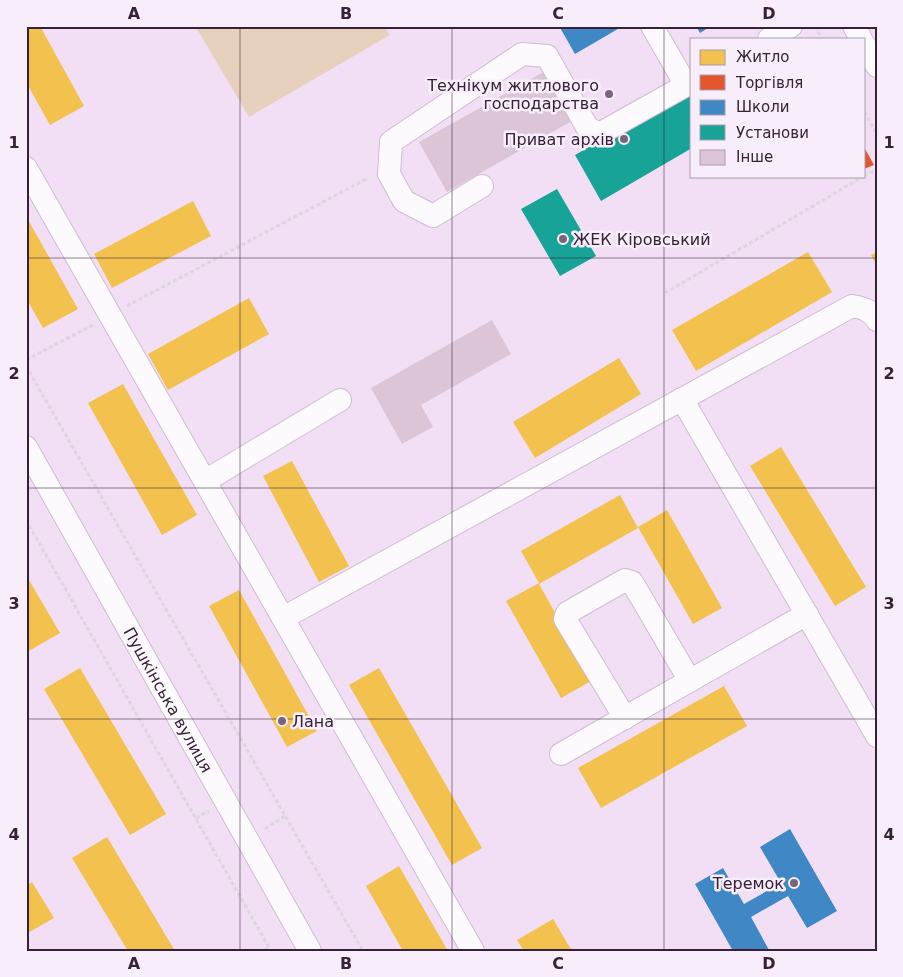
<svg xmlns="http://www.w3.org/2000/svg" width="903" height="977" font-family="'DejaVu Sans',sans-serif">
	<rect width="100%" height="100%" fill="#f2dff5"/>
	<path fill="#e8d0bf" d="M202,26h182l6,9 -141,82 -52,-88z"/>
	<path fill="#f2c14e" d="M26,26h14l44,80 -34,19 -24,-43z
		M193,201l18,35 -99,52 -18,-34z
		M26,216l52,93 -35,19 -17,-30z
		M808,252l24,40 -136,79 -24,-41z
		M877,252v14l-6,-11z
		M249,298l20,36 -101,56 -20,-36z
		M619,358l22,36 -106,64 -22,-36z
		M123,384l74,131 -35,20 -74,-132z
		M781,447l85,140 -31,19 -85,-140z
		M292,461l57,105 -30,16 -56,-106z
		M620,495l18,33 -99,56 54,96 -32,18 -55,-97 33,-18 -18,-32z
		M667,510l55,98 -29,16 -55,-97z
		M26,575l34,58 -33,19 -1,-1z
		M239,590l78,141 -30,16 -78,-141z
		M80,668l86,146 -36,21 -86,-146z
		M379,668l103,180 -30,17 -103,-180z
		M724,686l23,40 -146,82 -23,-40z
		M107,837l68,114h-47l-56,-93z
		M399,866l49,85h-45l-37,-65z
		M32,882l22,36 -28,16v-48z
		M553,919l19,32h-48l-7,-11z"/>
	<path fill="#e4572e" d="M864,147l10,18 -10,4z"/>
	<path fill="#3f88c5" d="M559,26h64l-48,28z
		M696,26h15l-11,7z
		M790,829l47,82 -30,17 -19,-32 -37,21 18,33 -36,1 -38,-67 28,-16 21,36 37,-21 -21,-36z"/>
	<path fill="#17a398" d="M692,88v60l-91,53 -26,-46z
		M557,189l39,67 -36,20 -39,-67z"/>
	<path fill="#dcc5d7" d="M549,69l28,49 -130,74 -28,-50z
		M492,320l19,34 -90,51 12,22 -31,17 -31,-56z"/>
	<g fill="none" stroke-linecap="round" stroke-linejoin="round">
		<defs>
			<g id="minor">
				<path d="M652,26l34,59"/>
				<path d="M854,26l7,13"/>
				<path d="M769,39l22,-13"/>
				<path d="M864,44l13,22"/>
				<path d="M26,168l447,783"/>
				<path d="M482,186l-49,30 -29,-15 -15,-27 2,-32 131,-88 25,2 40,71 12,7 93,-52"/>
				<path d="M682,399l195,337"/>
				<path id="s1" d="M26,447l284,504"/>
				<path d="M205,481l135,-81"/>
				<path d="M283,618l569,-312c11,2 19,4 25,14"/>
				<path d="M625,718l-60,-99 2,-6 58,-33 7,2 58,99"/>
				<path d="M561,754l246,-140"/>
			</g>
		</defs>
		<use href="#minor" stroke="#cebcd1" stroke-width="24"/>
		<path stroke="#ddd6de" stroke-width="3" stroke-dasharray="4 2.5" stroke-linecap="butt" d="M815,26l7,13
			M864,112l13,22
			M864,176l13,-7
			M665,293l199,-117
			M127,306l241,-128
			M26,360l67,-35
			M26,366l337,585
			M26,520l245,431
			M196,818l13,-7
			M265,829l20,-13
			M265,951l3,-4"/>
		<use href="#minor" stroke="#fdfafe" stroke-width="22"/>
	</g>
	<path fill="none" stroke="#362139" stroke-width="1" stroke-opacity="0.55" d="M240,26v925M452,26v925M664,26v925M26,258h851M26,488h851M26,719h851"/>
	<g fill="#78647b" stroke="#f8edfa" stroke-width="2">
		<circle cx="609" cy="94" r="5"/>
		<circle cx="624" cy="139" r="5"/>
		<circle cx="563" cy="239" r="5"/>
		<circle cx="282" cy="721" r="5"/>
		<circle cx="794" cy="883" r="5"/>
	</g>
	<g text-anchor="middle" stroke-width="5" stroke-linejoin="round" paint-order="stroke">
		<g font-size="16" fill="#362139" stroke="#f8edfa" text-anchor="end">
			<text x="599" y="91">Технікум житлового<tspan x="599" dy="18">господарства</tspan></text>
			<text x="614" y="145">Приват архів</text>
			<text x="573" y="245" text-anchor="start">ЖЕК Кіровський</text>
			<text x="292" y="727" text-anchor="start">Лана</text>
			<text x="784" y="889">Теремок</text>
		</g>
		<g font-size="16" fill="#362139" stroke="#f8edfa">
			<text dy="6" stroke="none"><textPath href="#s1" startOffset="290">Пушкінська вулиця</textPath></text>
		</g>
	</g>
	<rect width="903" height="977" fill="none" stroke="#f8edfa" stroke-width="55"/>
	<rect x="690" y="38" width="175" height="140" fill="#f8edfa" stroke="#aa9bad"/>
	<rect x="700" y="50" width="25" height="15" fill="#f2c14e" stroke="#aa9bad"/>
	<text x="736" y="62" font-size="15" fill="#362139">Житло</text>
	<rect x="700" y="75" width="25" height="15" fill="#e4572e" stroke="#aa9bad"/>
	<text x="736" y="88" font-size="15" fill="#362139">Торгівля</text>
	<rect x="700" y="100" width="25" height="15" fill="#3f88c5" stroke="#aa9bad"/>
	<text x="736" y="112" font-size="15" fill="#362139">Школи</text>
	<rect x="700" y="125" width="25" height="15" fill="#17a398" stroke="#aa9bad"/>
	<text x="736" y="138" font-size="15" fill="#362139">Установи</text>
	<rect x="700" y="150" width="25" height="15" fill="#dcc5d7" stroke="#aa9bad"/>
	<text x="736" y="162" font-size="15" fill="#362139">Інше</text>
	<rect x="28" y="28" width="848" height="922" fill="none" stroke="#362139" stroke-width="2"/>
	<g font-size="16" text-anchor="middle" font-weight="bold" fill="#362139">
		<text x="134" y="19">A</text>
		<text x="346" y="19">B</text>
		<text x="558" y="19">C</text>
		<text x="769" y="19">D</text>
		<text x="14" y="148">1</text>
		<text x="889" y="148">1</text>
		<text x="14" y="379">2</text>
		<text x="889" y="379">2</text>
		<text x="14" y="609">3</text>
		<text x="889" y="609">3</text>
		<text x="14" y="840">4</text>
		<text x="889" y="840">4</text>
		<text x="134" y="969">A</text>
		<text x="346" y="969">B</text>
		<text x="558" y="969">C</text>
		<text x="769" y="969">D</text>
	</g>
</svg>
